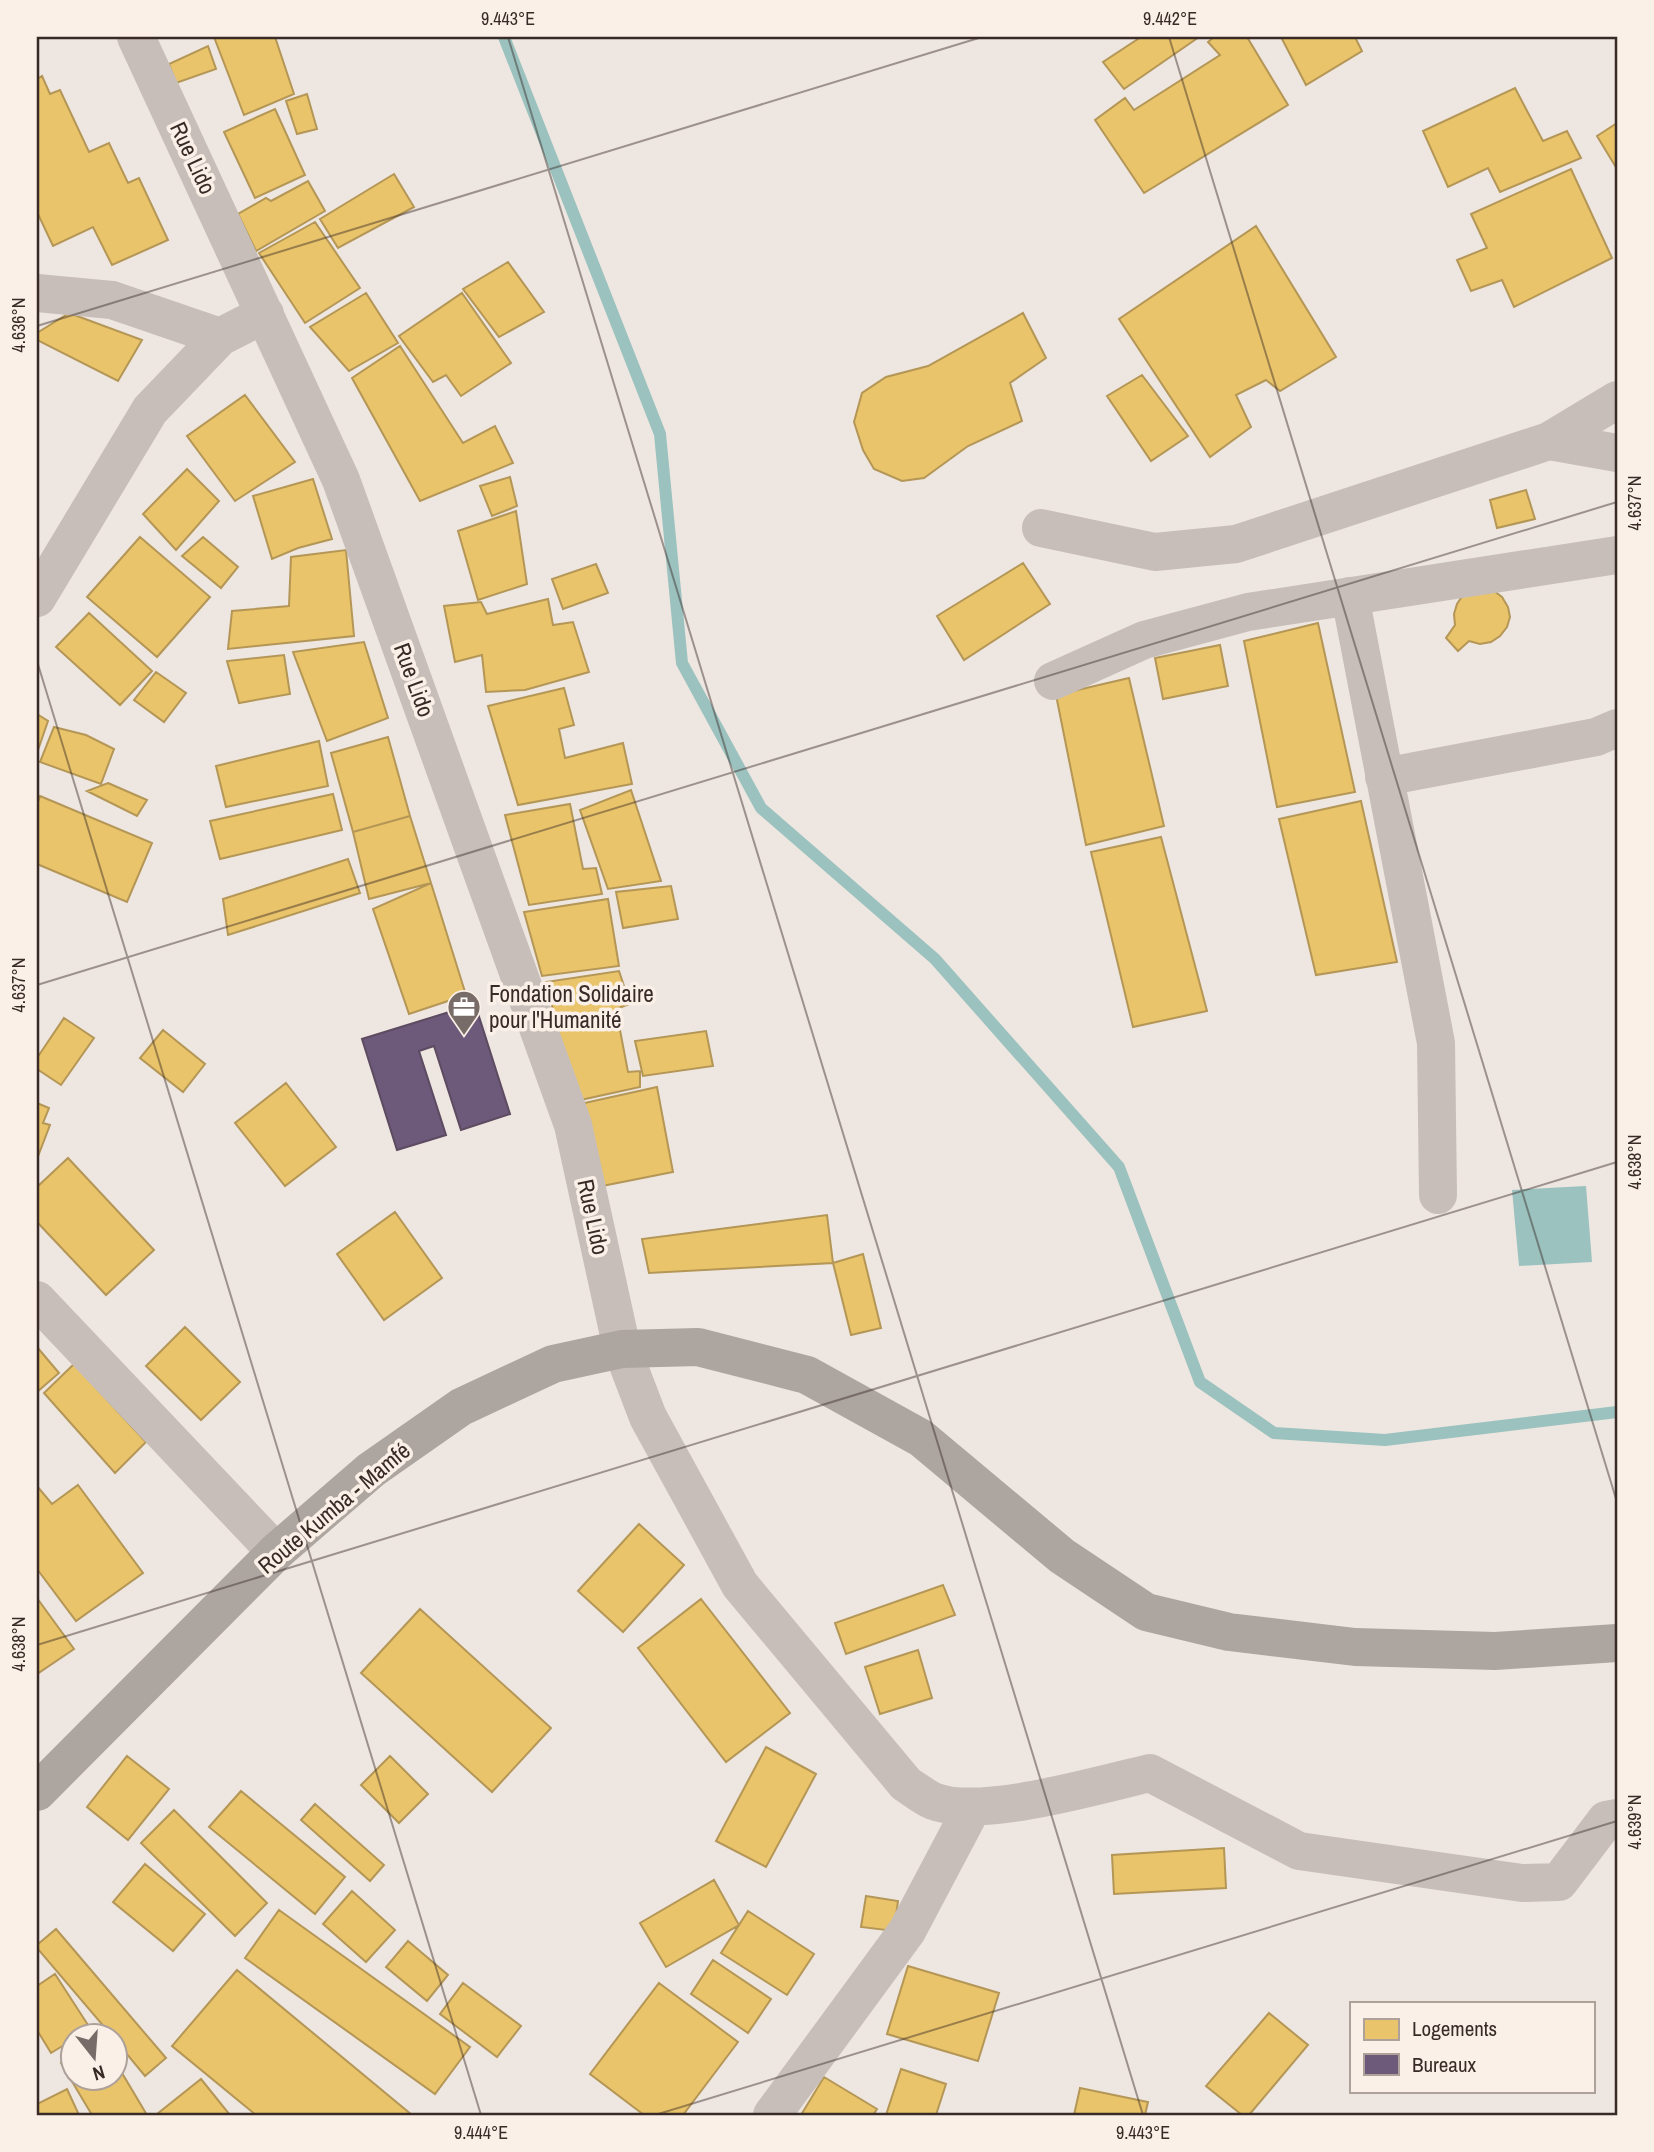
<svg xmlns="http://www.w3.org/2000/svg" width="1654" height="2152" font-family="'Archivo Narrow',sans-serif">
	<rect width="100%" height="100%" fill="#eee6e0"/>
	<path fill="#9bc2be" d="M1586,1186l6,76 -73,4 -7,-76z"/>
	<path fill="#e9c46a" stroke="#b49656" stroke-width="2" d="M214,37h61l19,57 -50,21z
		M1141,37h58l-75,52 -21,-27z
		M1214,37h33l41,68 -144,88 -49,-73 30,-22 9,12 86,-55 -12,-13z
		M1281,37h74l7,14 -56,34z
		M208,46l8,23 -40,14 -7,-19z
		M42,76l8,18 10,-4 29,62 20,-9 19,40 11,-5 29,62 -56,25 -19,-38 -40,19 -16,-34v-133z
		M1515,88l28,53 24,-10 14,27 -81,34 -12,-24 -40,19 -25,-56z
		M307,94l10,35 -20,5 -11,-33z
		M275,109l30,66 -50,23 -31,-66z
		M1617,123v46l-20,-33z
		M1571,169l41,89 -98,49 -12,-27 -31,11 -14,-31 30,-12 -16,-34z
		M394,174l20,33 -76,41 -18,-29z
		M308,181l17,30 -69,40 -18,-37 28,-16 5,3z
		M315,222l45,66 -55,35 -46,-70z
		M1256,226l80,131 -56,34 -14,-11 -30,15 15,32 -41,30 -91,-138z
		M508,262l36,50 -45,25 -36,-48z
		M366,293l32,50 -49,28 -39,-44z
		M462,293l49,70 -50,33 -15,-21 -13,7 -34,-46z
		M69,313l73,27 -24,41 -81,-41v-7z
		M1023,313l23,45 -36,25 12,38 -54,25 -44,32 -22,3 -28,-12 -11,-19 -9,-28 8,-29 24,-16 42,-11z
		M400,346l63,97 32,-17 18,37 -93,38 -68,-123z
		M1142,375l46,61 -37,25 -44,-65z
		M245,395l50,67 -60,39 -48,-65z
		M187,469l32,32 -43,49 -33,-36z
		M510,477l7,29 -25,10 -12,-30z
		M313,479l19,60 -34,9 -26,11 -19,-63z
		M1526,490l9,29 -38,9 -7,-28z
		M516,511l11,73 -49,16 -20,-69z
		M140,537l70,60 -53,60 -70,-60z
		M203,537l35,30 -17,21 -39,-32z
		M346,550l8,86 -126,13 4,-38 57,-5 2,-49z
		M1023,563l27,41 -86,56 -27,-44z
		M596,564l12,29 -45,16 -11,-30z
		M1494,591l8,6 6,10 2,10 -3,10 -7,9 -9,6 -11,2 -11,-3 -11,10 -12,-13 9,-13 -1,-11 3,-10 6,-9z
		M548,599l5,26 20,-3 16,50 -64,18 -39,2 -4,-37 -27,7 -11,-56 37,-4 6,12z
		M89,613l63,58 -32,34 -64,-58z
		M1318,623l37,169 -78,15 -33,-166z
		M364,642l24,76 -61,23 -34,-89z
		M1220,645l8,41 -65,13 -8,-41z
		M284,655l6,39 -51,9 -12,-42z
		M156,672l30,21 -22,29 -30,-22z
		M1129,678l35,148 -78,19 -30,-150z
		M564,688l10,37 -15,4 6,29 58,-15 9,41 -114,21 -30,-99z
		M37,714l11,7 -11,32z
		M54,727l32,8 28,14 -13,35 -61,-22z
		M388,737l22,79 -57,16 -22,-79z
		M319,741l9,45 -102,21 -10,-41z
		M108,783l39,17 -10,16 -50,-25z
		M631,790l30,91 -53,8 -28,-79z
		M333,794l9,36 -122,29 -10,-38z
		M40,796l112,47 -25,59 -90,-38v-59z
		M1361,801l36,161 -81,13 -37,-156z
		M570,804l13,65 13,-1 6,26 -73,11 -24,-90z
		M410,816l21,67 -62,16 -16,-67z
		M1161,837l46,174 -74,16 -42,-175z
		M348,859l12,34 -132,42 -5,-36z
		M431,883l35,112 -57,19 -36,-105z
		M671,886l7,33 -55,9 -7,-36z
		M608,899l11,67 -77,10 -18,-64z
		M619,971l11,33 -14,5 12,63 12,-1v16l-64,14 -30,-119z
		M64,1018l30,20 -33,47 -24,-16v-11z
		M163,1030l42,34 -22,28 -43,-34z
		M706,1031l7,35 -70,10 -8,-35z
		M286,1083l50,64 -51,39 -50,-63z
		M657,1087l16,85 -76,15 -17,-83z
		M37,1103l12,5 -6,15 7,2 -13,34z
		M68,1158l86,92 -48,45 -69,-73v-35z
		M395,1212l47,66 -58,42 -47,-66z
		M827,1215l6,48 -184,10 -7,-34z
		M863,1254l18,74 -30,7 -18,-72z
		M185,1327l55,55 -39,38 -55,-54z
		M37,1347l22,26 -22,19z
		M74,1364l72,78 -31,31 -71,-80z
		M78,1485l65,88 -67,48 -39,-52v-83l15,18z
		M639,1524l45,41 -61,67 -45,-41z
		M943,1585l12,30 -109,39 -11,-31z
		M37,1598l37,51 -37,25z
		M701,1599l89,114 -64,49 -88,-114z
		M420,1609l131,119 -59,64 -131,-119z
		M918,1650l14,48 -52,16 -15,-47z
		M766,1747l50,27 -50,93 -50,-26z
		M127,1756l42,33 -41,51 -41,-33z
		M390,1756l38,38 -29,29 -38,-38z
		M241,1791l104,86 -30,37 -106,-87z
		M315,1804l69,61 -14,16 -69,-61z
		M174,1810l93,93 -32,33 -94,-93z
		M1224,1848l2,40 -112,6 -2,-39z
		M145,1864l60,50 -32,37 -60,-49z
		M714,1880l25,45 -73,42 -26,-44z
		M352,1891l43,39 -29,32 -43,-38z
		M866,1896l32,5 -4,30 -33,-4z
		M279,1910l191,137 -35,47 -190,-136z
		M748,1911l66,43 -27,41 -66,-42z
		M56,1929l110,129 -21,18 -29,-35v-5h-4l-75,-88v-3z
		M408,1941l40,34 -21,26 -41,-34z
		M713,1960l58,39 -23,34 -57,-39z
		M908,1966l91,27 -21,68 -91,-27z
		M237,1970l175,145h-156l-84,-69z
		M55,1974l35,54 -16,8v3l-23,14 -14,-23v-44z
		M463,1983l58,43 -24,31 -57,-43z
		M659,1983l79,59 -55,73h-39l-54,-41z
		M1269,2013l39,32 -59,70h-7l-36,-29z
		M74,2056v22h42v-15l31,52h-55l-31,-52z
		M901,2069l45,15 -10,31h-50z
		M824,2077l53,32 -4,6h-72z
		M201,2079l29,36h-71l-2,-1z
		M1080,2088l68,14 -3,13h-71z
		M67,2089l12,26h-42v-11z"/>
	<path fill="#6d597a" stroke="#5d4b61" stroke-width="2" d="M475,1004l35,110 -49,16 -27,-84 -15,5 27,84 -49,15 -35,-111z"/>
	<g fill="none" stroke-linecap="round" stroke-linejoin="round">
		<path stroke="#9bc2be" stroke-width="12" d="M504,37l156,397 22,229 79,145 174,151 184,208 81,215 74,51 111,7 232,-28"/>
		<path stroke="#c7beb9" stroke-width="38" d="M136,37l205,443 232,645 49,224 26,68 92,168 166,199c8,5 18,13 27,17 47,19 165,-16 217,-28l149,78 223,32 37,-1 47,-62 11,-2
			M37,293l75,7 108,37
			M1549,441l68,12
			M1041,528l114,24 81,-8 313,-103 68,-41
			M1350,596l86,447 2,152
			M37,598l113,-188 70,-73 45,-23
			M1053,681l91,-41 104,-28 369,-57
			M1384,777l212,-40 21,-9
			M37,1300l239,252
			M772,2115l135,-184 65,-123"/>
		<path stroke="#ada59f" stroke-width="38" d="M37,1792l239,-240 95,-82 90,-63 92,-43 69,-15 76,-2 109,28 114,63 141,118 84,56 83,20 126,15 140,4 122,-8"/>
	</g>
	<path fill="none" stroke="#382b27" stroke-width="2" stroke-opacity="0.45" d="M508,37l635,2078M1169,37l448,1465M37,326l945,-289M37,661l444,1454M37,985l1580,-483M37,1645l1580,-483M655,2115l962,-294"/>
	<defs>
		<symbol id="office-pin" viewBox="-11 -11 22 30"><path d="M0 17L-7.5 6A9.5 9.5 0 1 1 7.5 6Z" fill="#786c68" stroke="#fbf0e7"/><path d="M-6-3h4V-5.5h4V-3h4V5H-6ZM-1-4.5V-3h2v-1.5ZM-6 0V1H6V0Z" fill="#fff"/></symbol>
	</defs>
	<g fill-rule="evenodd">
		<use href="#office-pin" x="445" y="988" width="38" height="52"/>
	</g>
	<g text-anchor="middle" stroke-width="7" stroke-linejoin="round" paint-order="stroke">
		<g font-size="23" fill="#382b27" stroke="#fbf0e7">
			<text transform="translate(193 158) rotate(65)" y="8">Rue Lido</text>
			<text transform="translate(414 680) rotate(70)" y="8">Rue Lido</text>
			<text transform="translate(593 1217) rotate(78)" y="8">Rue Lido</text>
			<text transform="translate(334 1508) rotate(-40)" y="8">Route Kumba - Mamfé</text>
		</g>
		<g font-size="23" fill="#382b27" stroke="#fbf0e7" text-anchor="start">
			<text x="489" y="1002">Fondation Solidaire<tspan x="489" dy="26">pour l'Humanité</tspan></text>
		</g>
	</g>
	<rect width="1654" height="2152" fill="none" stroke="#fbf0e7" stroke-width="77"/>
	<rect x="1350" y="2002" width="245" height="91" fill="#fbf0e7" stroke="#ada19a" stroke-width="2"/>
	<rect x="1364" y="2019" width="35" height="21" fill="#e9c46a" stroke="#ada19a" stroke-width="2"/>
	<text x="1412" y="2036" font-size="21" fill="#382b27">Logements</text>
	<rect x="1364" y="2054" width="35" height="21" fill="#6d597a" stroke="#ada19a" stroke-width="2"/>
	<text x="1412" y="2072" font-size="21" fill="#382b27">Bureaux</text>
	<g transform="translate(94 2057) rotate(163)"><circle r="33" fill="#fbf0e7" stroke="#ada19a" stroke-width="2"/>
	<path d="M0-5L12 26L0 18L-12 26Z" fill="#786c68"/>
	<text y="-10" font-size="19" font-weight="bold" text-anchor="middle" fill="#382b27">N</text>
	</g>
	<rect x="38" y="38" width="1578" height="2076" fill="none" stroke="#382b27" stroke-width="2.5"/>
	<g font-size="18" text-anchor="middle" fill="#382b27">
		<text x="508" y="25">9.443°E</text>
		<text x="1170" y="25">9.442°E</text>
		<text transform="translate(19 325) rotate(-90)" y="6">4.636°N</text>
		<text transform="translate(1635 503) rotate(-90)" y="6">4.637°N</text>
		<text transform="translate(19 985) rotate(-90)" y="6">4.637°N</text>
		<text transform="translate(1635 1162) rotate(-90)" y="6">4.638°N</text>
		<text transform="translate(19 1644) rotate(-90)" y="6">4.638°N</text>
		<text transform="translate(1635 1822) rotate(-90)" y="6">4.639°N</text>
		<text x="481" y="2139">9.444°E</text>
		<text x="1143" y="2139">9.443°E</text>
	</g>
</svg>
